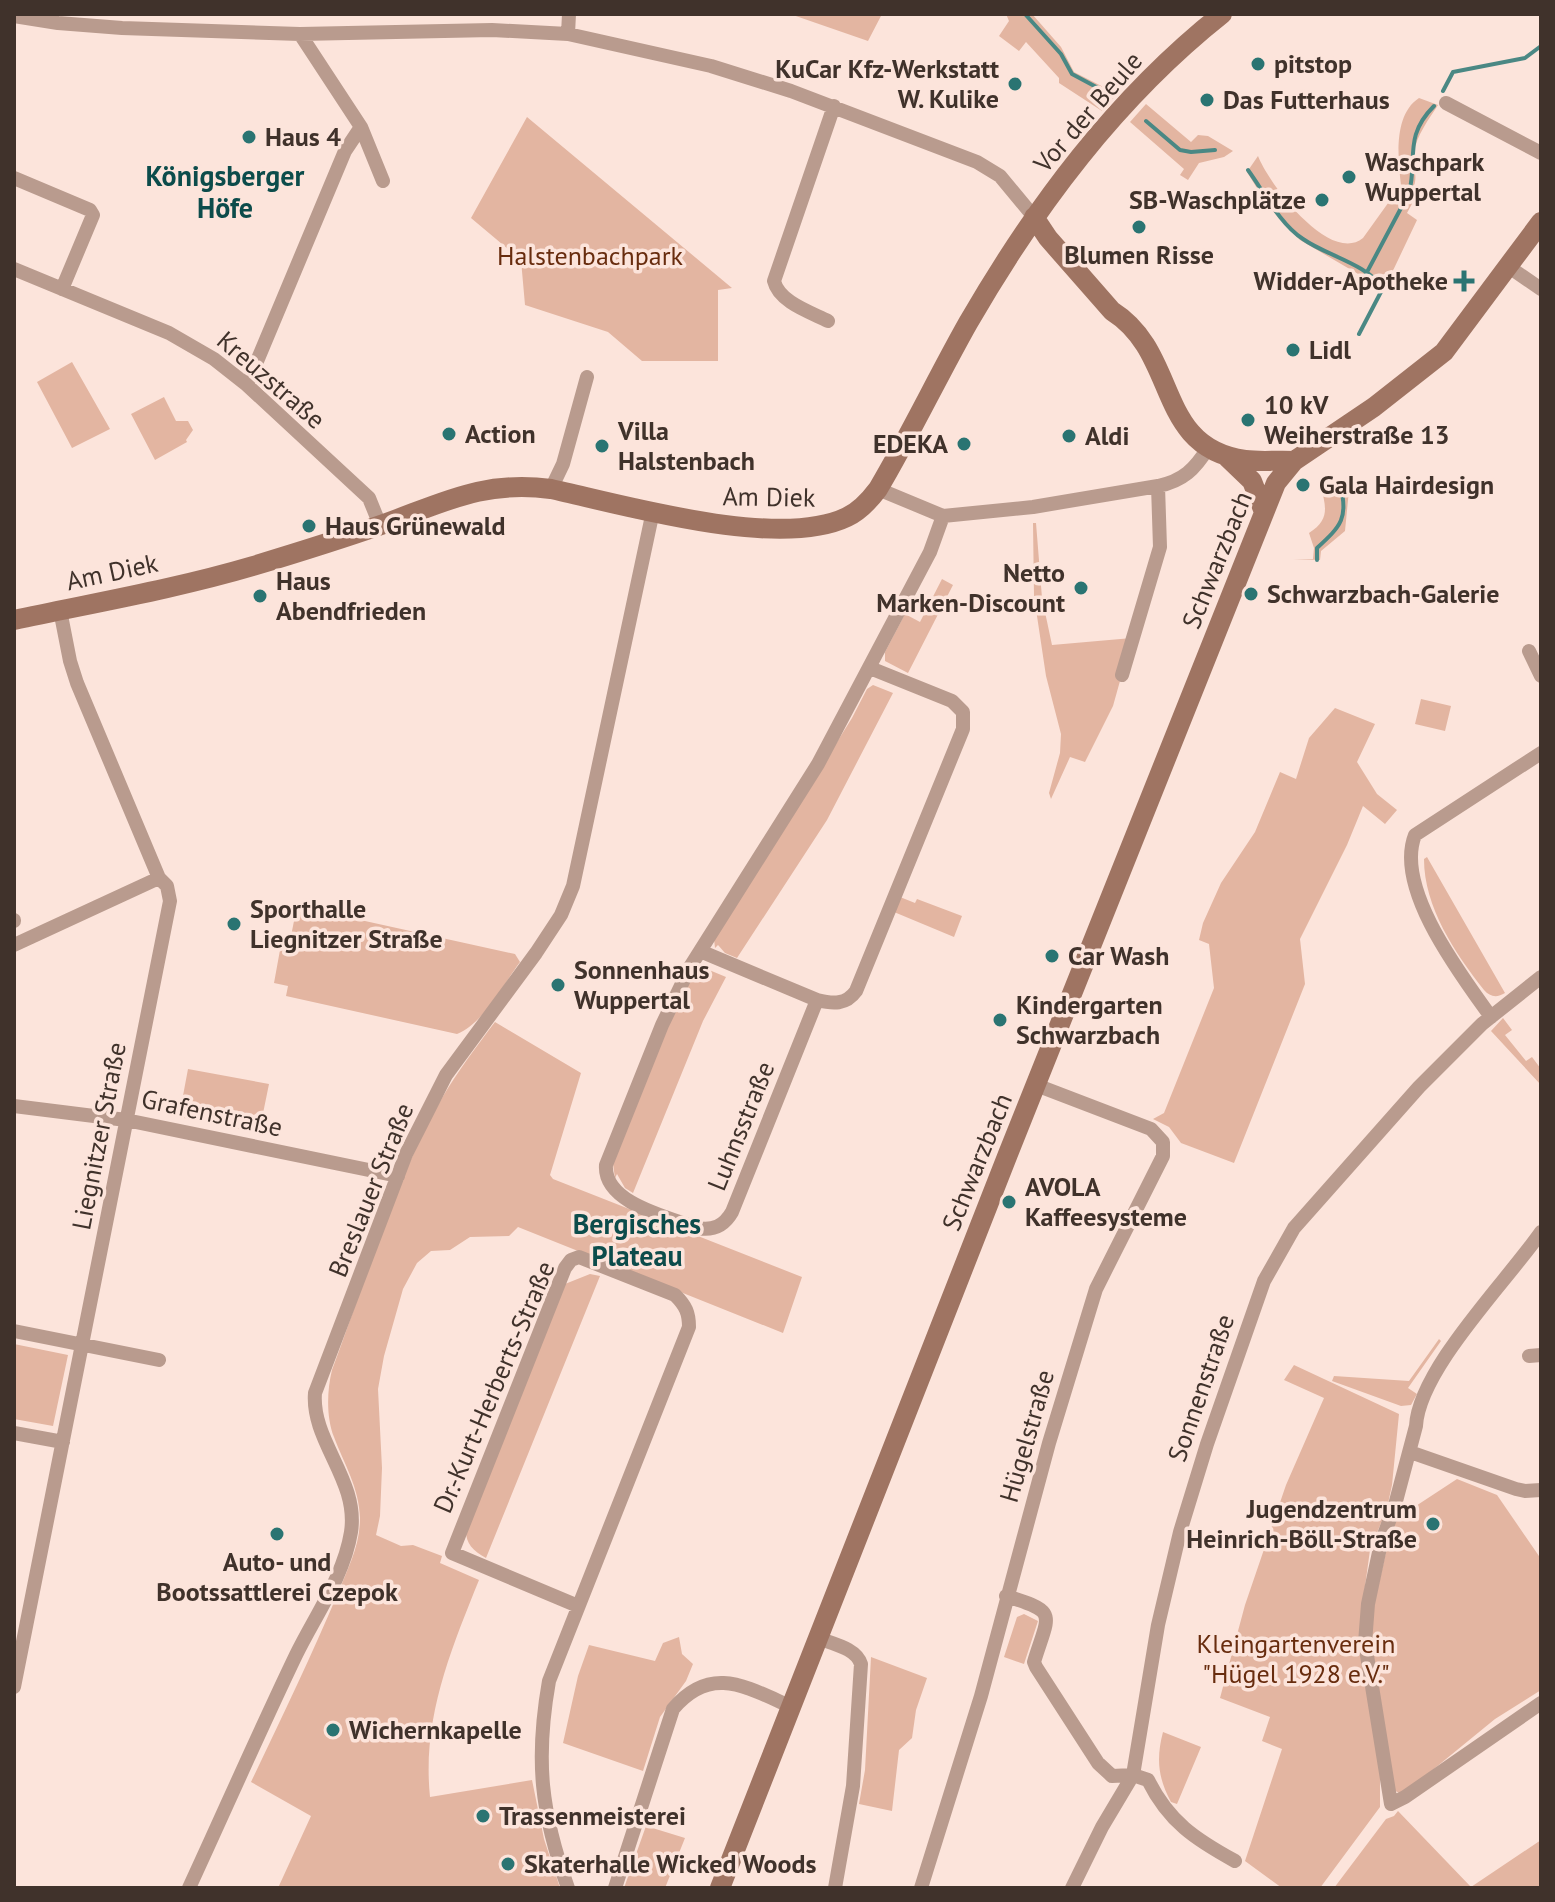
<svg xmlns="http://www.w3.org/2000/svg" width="1555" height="1902" font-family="'PT Sans',sans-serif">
	<rect width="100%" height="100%" fill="#fce4db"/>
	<path fill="#e3b5a1" d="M790,14h92l-14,27z
		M1006,14h26l29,33 13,25 43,22 -15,17 -43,-28v-5l-33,-36 -7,9 -20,-15 10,-15z
		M1419,98l19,7c-9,14 -22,31 -24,48 -2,13 4,21 0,33l6,3 -13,24 10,7 -28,59 -12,6 -77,-45 -32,-34 -21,-34 11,-16c11,28 72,109 105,82l38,-53c-3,-26 -8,-70 18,-87z
		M1146,104l45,38 7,-7 10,1 25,15 -9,6 -25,6 -11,17 -8,-5 4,-6 -54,-47z
		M527,117l205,171 -14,2v71h-76l-34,-29 -83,-27 -4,-45 -50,-42z
		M72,362l38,67 -38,19 -35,-66z
		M164,397l12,24h12l5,9 -7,10 1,2 -32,18 -24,-46z
		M1342,478l7,12 -4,41 -24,20 -1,9 -27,-1h20l1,-11 -5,-15c21,-13 17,-26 12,-46l20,-3z
		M1033,523h3l6,75 10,47 80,-7 -19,68 -28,56 -15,-5 -19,42 -2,-6 11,-40 1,-19 -15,-58 -12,-80z
		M942,579l11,6 -45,88 -23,-12v-9l20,-38 15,8z
		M873,685l20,8 -66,127 -90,138 -12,-5 -7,-8 -3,3 -1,-9 138,-221 15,-29z
		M1421,699l30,7 -6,25 -30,-7z
		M1335,708l40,16 -18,38 20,32 20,16 -12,14 -22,-18 -16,39 -47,94 5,45 -71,179 -53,-20 -12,-16 -16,-8 11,-6 50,-125 -5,-44 -10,-4 4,-17 18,-40 34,-51 25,-60 16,7 13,-41z
		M1427,857l78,136c-8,5 -15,4 -21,-3 -29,-37 -60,-83 -60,-131z
		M900,897l15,6 2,-4 45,17 -8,21 -60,-25z
		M297,906l218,48 5,8c-18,24 -35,60 -63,72l-171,-38 2,-10 -14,-3 6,-33 8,1z
		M702,967l24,10 -23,44 -70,172 -8,-5 -8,-14 -2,4 -2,-14 54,-136 27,-57z
		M1503,1018l9,12 -7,5 21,26 6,-4 9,12v16l-50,-54z
		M495,1022l86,51 -31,102 3,4 249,98 -19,56 -265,-106 -9,9 -39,1 -20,13 -19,1 -14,12 -14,26 -19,67 -6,33 4,79 -2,48 -4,19 25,11 12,-1 29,11 -2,7 39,17c-29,72 -57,139 -49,217l102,-17 12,59 16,49h-282l33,-72 -60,-34c30,-63 60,-125 87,-189 10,-25 22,-47 22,-75 -1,-31 -16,-54 -26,-81 -8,-20 -7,-47 -2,-67 33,-88 63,-191 110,-272 16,-27 34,-51 53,-76z
		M188,1069l81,15 -10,49 -80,-16z
		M590,1274l10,2 -114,282c-14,-8 -21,-15 -20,-31l99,-243z
		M1439,1339l2,2 -33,47 9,6 -6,11 -10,1 -69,-25 2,-5 75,5z
		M14,1344l54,11 -15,71 -39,-7z
		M1294,1365l105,49 -7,71 -5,23 -17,42 -7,51 17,171v35l-60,81h-38l-37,-27 37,-112 -20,-8 8,-24 -50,-19 25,-93 41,-120 38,-87 -40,-18z
		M1457,1479l40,16 44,64v131l-46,29 -93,76 -8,-5 -24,-142v-25l23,-102z
		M1024,1614l14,7 -14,43 -20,-7 13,-40z
		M679,1637l3,17 11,10 -7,17 -26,36 -17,54 -80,-28 15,-67 11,-31 66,16 8,-18z
		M871,1657l56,21 -11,32 -4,28 -13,12 -7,61 -33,-7 6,-34z
		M1163,1732l38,15 -24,57 -6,-2c-13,-24 -15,-43 -8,-70z
		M1398,1811l73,76 70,-47v48h-207l52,-69 8,-3z
		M646,1826l39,12 -20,50h-41z"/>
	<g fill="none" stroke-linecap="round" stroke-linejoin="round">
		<path stroke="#4a8884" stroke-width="4" d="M1025,14l36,40 11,20 41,22
			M1443,91l10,-19 72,-14 16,-12
			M1146,121l34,29 11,2 24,-2
			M1248,170c16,22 32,54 55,69 24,17 62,24 80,49l-24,46
			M1366,274l43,-81c9,-34 -6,-56 25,-87
			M1317,560v-12c24,-22 32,-30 23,-64"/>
		<path stroke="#b99b8e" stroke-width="14" d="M14,16l44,7 64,5 178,6 192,-4 76,4 143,32 80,25 186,71 23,14 34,41
			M300,34l61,93 22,54
			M568,34l1,-20
			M1446,103l95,50
			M14,178l76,32 3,5 -31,74
			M1509,267l32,22
			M14,269l155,64 45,26 33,26 122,113 11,27
			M828,321c-18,-9 -49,-19 -54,-40l60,-175
			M247,385l98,-234 16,-24
			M551,489l12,-25 24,-87
			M943,516l90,-9 125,-21
			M1529,651l12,25
			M870,668l82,33 11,11v17l-107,262c-10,14 -23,13 -39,9l-85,212c-8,14 -19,19 -35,16 -29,-11 -94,-25 -91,-63l56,-140 28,-58 128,-203 112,-212 13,-36 -65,-27
			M1122,675l38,-128 -2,-61c25,-5 37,-17 50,-38
			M14,920v1
			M14,945l145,-67
			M700,951l117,49
			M1491,1017c-30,-42 -97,-129 -76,-182l126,-82
			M14,1106l112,14 272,56
			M1541,1232c-33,48 -122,137 -125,194l-21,79 -14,38 -13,61 -3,39 26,161 14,-7 136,-94
			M14,1331l145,29
			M1529,1356l12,-1
			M14,1433l49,9
			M1410,1452l106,37 9,2 16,-1
			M1006,1596c53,16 43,17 28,66l2,5 62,96 14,13 21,-1 15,5c21,42 47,59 87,81
			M818,1638c15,6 38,10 43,26l-8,122 -18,102
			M14,1687l156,-786 -3,-15 -8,-8 -82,-195 -7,-22 -10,-51
			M189,1888c36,-78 70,-156 107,-233 19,-39 48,-79 55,-123 8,-52 -40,-91 -36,-139l91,-239 40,-79 90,-122 25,-38 12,-29 80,-375
			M568,1888c-27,-75 -33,-128 -19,-207l140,-354c0,-14 -3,-21 -14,-32l-96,-38 -8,3 -6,8 -113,285 126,53
			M615,1888l58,-179c38,-45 73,-22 119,-2
			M921,1888l60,-192 68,-253 47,-154 67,-133v-14l-12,-13 -115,-44
			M1072,1888l30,-61 31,-52 25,-150 22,-93 27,-88 57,-163 30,-53 125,-141 63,-63 59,-47"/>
		<path stroke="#9f7462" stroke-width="20" d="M1034,217l14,21 64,73c68,43 42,136 133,149 16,2 33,0 49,1
			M1227,457l25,24 12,31
			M14,620c79,-17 161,-31 239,-54 43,-13 85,-26 128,-41 62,-22 101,-45 170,-36 73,16 228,61 296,28 13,-6 22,-16 31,-28 32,-54 59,-111 90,-166 67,-116 148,-225 254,-309
			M720,1888l288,-734 268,-671 18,-22 80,-54 70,-55 97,-130"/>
	</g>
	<g fill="#2a7472" stroke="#fce4db" stroke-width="3">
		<circle cx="1258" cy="64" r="8"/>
		<circle cx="1015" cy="84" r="8"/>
		<circle cx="1207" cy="100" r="8"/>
		<circle cx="249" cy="137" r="8"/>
		<circle cx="1349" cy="177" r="8"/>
		<circle cx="1322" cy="200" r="8"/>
		<circle cx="1139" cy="227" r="8"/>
		<path d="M1460 269h8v8h8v8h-8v8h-8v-8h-8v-8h8z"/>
		<circle cx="1293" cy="350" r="8"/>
		<circle cx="1248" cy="420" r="8"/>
		<circle cx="449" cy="434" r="8"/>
		<circle cx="1069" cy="436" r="8"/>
		<circle cx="964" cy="444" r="8"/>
		<circle cx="602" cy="446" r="8"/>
		<circle cx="1303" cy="485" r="8"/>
		<circle cx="309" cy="526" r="8"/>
		<circle cx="1081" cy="588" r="8"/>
		<circle cx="1251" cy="594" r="8"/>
		<circle cx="260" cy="596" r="8"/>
		<circle cx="234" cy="924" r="8"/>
		<circle cx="1052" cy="956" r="8"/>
		<circle cx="558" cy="985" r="8"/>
		<circle cx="1000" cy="1020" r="8"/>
		<circle cx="1009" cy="1202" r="8"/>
		<circle cx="1433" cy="1524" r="8"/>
		<circle cx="277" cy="1534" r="8"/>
		<circle cx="333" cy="1730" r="8"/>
		<circle cx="483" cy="1816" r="8"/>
		<circle cx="508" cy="1864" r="8"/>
	</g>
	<g text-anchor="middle" stroke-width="7" stroke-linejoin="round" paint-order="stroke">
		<g font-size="26" font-weight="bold" fill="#40322b" stroke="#fce4db" text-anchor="start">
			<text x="1274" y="73">pitstop</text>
			<text x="999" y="78" text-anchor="end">KuCar Kfz-Werkstatt<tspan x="999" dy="30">W. Kulike</tspan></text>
			<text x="1223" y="109">Das Futterhaus</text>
			<text x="265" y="146">Haus 4</text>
			<text x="1365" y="171">Waschpark<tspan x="1365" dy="30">Wuppertal</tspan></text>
			<text x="1306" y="209" text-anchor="end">SB-Waschplätze</text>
			<text x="1139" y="264" text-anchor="middle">Blumen Risse</text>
			<text x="1448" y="290" text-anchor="end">Widder-Apotheke</text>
			<text x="1309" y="359">Lidl</text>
			<text x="1264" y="414">10 kV<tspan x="1264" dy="30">Weiherstraße 13</tspan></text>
			<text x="618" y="440">Villa<tspan x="618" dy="30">Halstenbach</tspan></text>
			<text x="465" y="443">Action</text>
			<text x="1085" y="445">Aldi</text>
			<text x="948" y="453" text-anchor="end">EDEKA</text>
			<text x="1319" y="494">Gala Hairdesign</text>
			<text x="325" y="535">Haus Grünewald</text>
			<text x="1065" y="582" text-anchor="end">Netto<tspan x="1065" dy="30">Marken-Discount</tspan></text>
			<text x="276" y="590">Haus<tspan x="276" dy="30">Abendfrieden</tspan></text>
			<text x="1267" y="603">Schwarzbach-Galerie</text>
			<text x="250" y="918">Sporthalle<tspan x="250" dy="30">Liegnitzer Straße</tspan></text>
			<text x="1068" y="965">Car Wash</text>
			<text x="574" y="979">Sonnenhaus<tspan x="574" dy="30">Wuppertal</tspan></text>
			<text x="1016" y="1014">Kindergarten<tspan x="1016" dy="30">Schwarzbach</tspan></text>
			<text x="1025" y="1196">AVOLA<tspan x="1025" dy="30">Kaffeesysteme</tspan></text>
			<text x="1417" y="1518" text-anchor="end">Jugendzentrum<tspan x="1417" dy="30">Heinrich-Böll-Straße</tspan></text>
			<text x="277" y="1571" text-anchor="middle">Auto- und<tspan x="277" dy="30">Bootssattlerei Czepok</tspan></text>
			<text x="349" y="1739">Wichernkapelle</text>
			<text x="499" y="1825">Trassenmeisterei</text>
			<text x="524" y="1873">Skaterhalle Wicked Woods</text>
		</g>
		<g font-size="26" fill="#40322b" stroke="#fce4db">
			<text transform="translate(1088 112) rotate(-49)" y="9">Vor der Beule</text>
			<text transform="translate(271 380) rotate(41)" y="9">Kreuzstraße</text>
			<text transform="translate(769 497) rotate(1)" y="9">Am Diek</text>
			<text transform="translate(1217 560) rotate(-68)" y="9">Schwarzbach</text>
			<text transform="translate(112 572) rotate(-12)" y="9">Am Diek</text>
			<text transform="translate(212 1113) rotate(12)" y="9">Grafenstraße</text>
			<text transform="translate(741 1126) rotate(-68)" y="9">Luhnsstraße</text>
			<text transform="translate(99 1136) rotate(-79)" y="9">Liegnitzer Straße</text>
			<text transform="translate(977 1162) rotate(-68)" y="9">Schwarzbach</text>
			<text transform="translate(371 1190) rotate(-68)" y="9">Breslauer Straße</text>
			<text transform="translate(494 1387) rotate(-67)" y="9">Dr.-Kurt-Herberts-Straße</text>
			<text transform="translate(1201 1388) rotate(-71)" y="9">Sonnenstraße</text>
			<text transform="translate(1027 1436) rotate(-74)" y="9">Hügelstraße</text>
		</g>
		<g font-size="26" fill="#682c0e" stroke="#fce4db">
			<text x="590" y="265">Halstenbachpark</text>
			<text x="1296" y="1653">Kleingartenverein<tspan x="1296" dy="30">"Hügel 1928 e.V."</tspan></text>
		</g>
		<g font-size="28" font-weight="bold" fill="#0c4c4b" stroke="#fce4db">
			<text x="225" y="186">Königsberger<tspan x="225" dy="32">Höfe</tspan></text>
			<text x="637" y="1234">Bergisches<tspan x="637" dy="32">Plateau</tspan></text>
		</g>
	</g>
	<rect width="1555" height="1902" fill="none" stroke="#40322b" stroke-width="32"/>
</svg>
